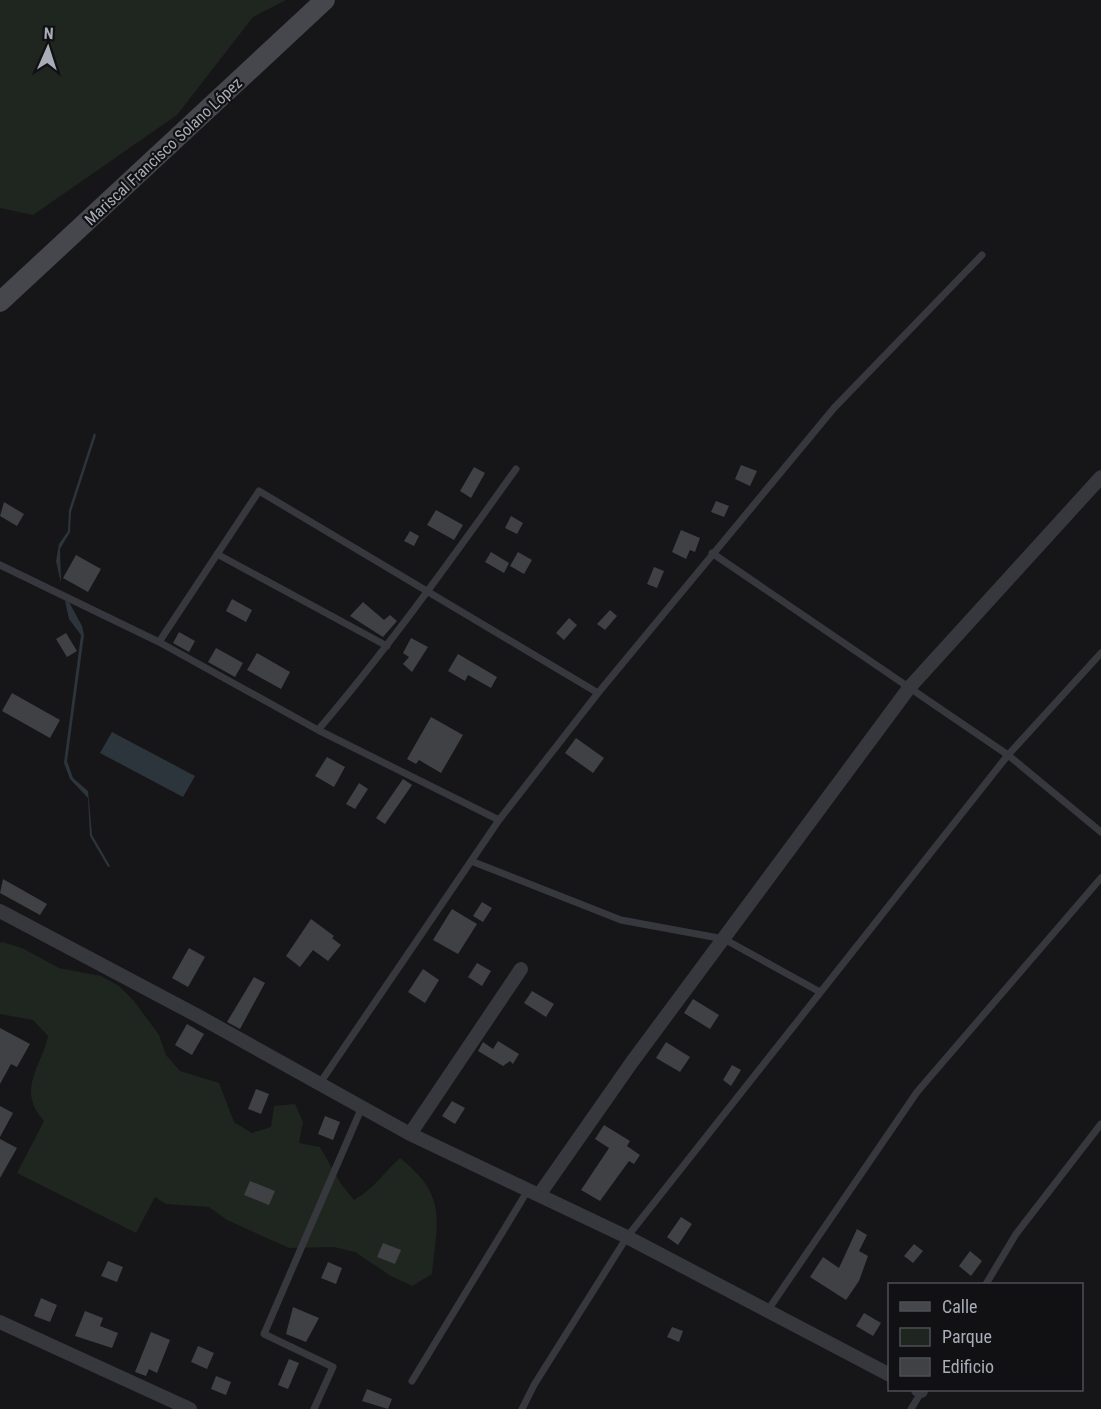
<svg xmlns="http://www.w3.org/2000/svg" width="1101" height="1409" font-family="'Roboto Condensed',sans-serif">
	<rect width="100%" height="100%" fill="#161618"/>
	<path fill="#1e261f" d="M0,0h286l-33,17 -76,98 -144,100 -33,-7z
		M2,942l20,6 37,20 42,8 18,10 15,15 25,34 7,20 14,16 39,12 15,39 18,11 19,-6 3,-21 21,-2 8,18 -4,21 21,4 21,37 13,16c20,-11 28,-26 46,-42 48,38 37,62 32,116l-20,12 -21,-10 -36,-24 -21,-5 -45,1 -62,-28 -18,-13 -43,-3 -11,-7 -19,36 -119,-60 27,-52c-28,-31 -3,-53 4,-85l-15,-16 -33,-6v-71z"/>
	<path fill="#2c353c" d="M94,433l2,2 -25,77 -1,20 -10,17 1,34 -5,-22 3,-17 9,-13 1,-21z
		M65,601l4,1 13,24 2,9 -17,126 6,17 15,13 4,44 18,31 -2,1 -18,-31 -2,-38 -18,-19 -6,-16 17,-128 -12,-16z
		M112,732l83,44 -12,21 -83,-44z"/>
	<path fill="#404145" d="M741,465l16,6 -7,15 -15,-7z
		M474,467l11,6 -14,25 -11,-7z
		M716,501l13,5 -5,11 -13,-5z
		M4,502l20,12 -7,12 -17,-10z
		M436,510l27,15 -9,15 -27,-15z
		M511,516l12,7 -6,11 -12,-6z
		M681,530l19,8 -5,14 -5,-2 -4,9 -14,-7z
		M410,531l9,5 -5,10 -10,-5z
		M491,552l18,11 -5,10 -19,-11z
		M518,552l14,8 -8,14 -14,-8z
		M76,555l25,14 -13,23 -25,-14z
		M654,567l10,4 -7,17 -10,-4z
		M232,599l20,11 -6,12 -20,-11z
		M363,602l21,18 6,-5 7,6 -14,16 -33,-21z
		M610,610l7,6 -12,14 -8,-6z
		M569,618l8,7 -13,15 -8,-7z
		M179,632l16,9 -6,11 -16,-9z
		M66,633l11,18 -10,6 -11,-18z
		M411,638l17,9 -16,25 -9,-8 6,-7 -6,-4z
		M216,648l27,15 -8,14 -27,-15z
		M257,653l33,19 -9,17 -34,-19z
		M458,654l39,23 -6,11 -23,-13 -3,6 -17,-10z
		M12,693l48,27 -10,18 -48,-27z
		M431,717l32,18 -22,38 -22,-13 -3,4 -9,-5z
		M576,738l28,20 -11,15 -28,-20z
		M327,757l18,10 -11,20 -19,-11z
		M403,779l9,6 -27,39 -9,-6z
		M359,783l9,6 -13,20 -9,-5z
		M3,879l44,25 -7,11 -40,-22z
		M482,902l10,6 -9,14 -10,-6z
		M452,909l25,15 -19,30 -25,-14z
		M311,919l23,17 -2,2 9,7 -13,16 -15,-11 -13,17 -14,-11z
		M189,948l16,9 -17,30 -16,-9z
		M477,963l14,8 -9,15 -14,-9z
		M423,969l16,11 -14,23 -17,-11z
		M254,977l11,6 -25,46 -13,-7z
		M532,991l22,13 -8,13 -22,-14z
		M693,999l26,16 -9,14 -26,-16z
		M187,1024l17,10 -12,21 -17,-10z
		M0,1028l30,16 -13,23 -6,-3 -11,20z
		M498,1041l21,13 -6,10 -3,-3 -7,5 -25,-15 5,-9 10,7z
		M666,1042l24,15 -10,15 -24,-14z
		M732,1065l9,5 -10,16 -8,-6z
		M256,1089l13,5 -8,20 -13,-5z
		M452,1101l13,7 -10,16 -13,-8z
		M0,1106l13,7 -13,24z
		M325,1116l15,6 -7,18 -15,-6z
		M604,1125l26,16 -3,5 13,9 -6,9 -5,-3 -29,40 -19,-11 28,-42 -14,-9z
		M0,1139l17,9 -17,30z
		M250,1181l25,10 -6,14 -25,-10z
		M681,1217l11,7 -14,21 -11,-8z
		M857,1229l10,6 -8,16 9,5 -9,25 -13,19 -36,-23 13,-20 16,11z
		M383,1243l18,7 -6,14 -18,-7z
		M914,1244l9,7 -10,12 -9,-7z
		M970,1251l12,10 -11,15 -12,-10z
		M108,1261l15,6 -6,15 -16,-6z
		M328,1262l14,6 -6,16 -15,-6z
		M41,1298l16,7 -7,17 -16,-6z
		M293,1307l26,11 -13,24 -20,-8z
		M85,1311l18,7 -3,8 18,7 -6,15 -37,-12z
		M864,1313l17,10 -8,13 -17,-10z
		M672,1327l11,4 -4,11 -12,-5z
		M151,1332l19,8 -13,33 -8,-4 -3,7 -11,-4z
		M198,1346l16,7 -7,16 -16,-7z
		M289,1359l10,4 -11,26 -10,-4z
		M216,1376l15,6 -5,13 -15,-6z
		M367,1389l25,10 -4,10 -26,-8z"/>
	<g fill="none" stroke-linecap="round" stroke-linejoin="round">
		<path stroke="#37383d" stroke-width="7" d="M712,553l296,202 93,77
			M217,554l170,92
			M0,565l159,77 159,88 181,90
			M159,642l100,-151 339,202
			M318,730c71,-83 134,-172 198,-261
			M471,861l150,59 103,19 96,53
			M320,1083l179,-263 99,-127 236,-285 148,-153
			M986,1284l30,-50 85,-110
			M768,1310l149,-218 184,-214
			M412,1381l116,-191
			M314,1409l19,-42 -69,-33 98,-227
			M522,1409l12,-24 93,-148 381,-482 93,-102
			M911,1409l11,-18"/>
		<path stroke="#37383d" stroke-width="14" d="M0,911l198,105 212,118 217,103 263,138
			M410,1134l111,-165
			M539,1195l93,-133 277,-374 192,-211
			M0,1322l190,87
			M918,1390l3,1"/>
		<path stroke="#45474d" stroke-width="20" d="M0,302l325,-302"/>
	</g>
	<g text-anchor="middle" stroke-width="4.5" stroke-linejoin="round" paint-order="stroke">
		<g font-size="16" fill="#a8adb8" stroke="#111113">
			<text transform="translate(163 151) rotate(-43)" y="6">Mariscal Francisco Solano López</text>
		</g>
	</g>
	<rect x="888" y="1283" width="195" height="108" fill="#111113" stroke="#4d4f55" stroke-width="1.5"/>
	<rect x="900" y="1302" width="30" height="9" fill="#45474d" stroke="#4d4f55" stroke-width="1.5"/>
	<text x="942" y="1313" font-size="18" fill="#a8adb8">Calle</text>
	<rect x="900" y="1328" width="30" height="18" fill="#1e261f" stroke="#4d4f55" stroke-width="1.5"/>
	<text x="942" y="1343" font-size="18" fill="#a8adb8">Parque</text>
	<rect x="900" y="1358" width="30" height="18" fill="#404145" stroke="#4d4f55" stroke-width="1.5"/>
	<text x="942" y="1373" font-size="18" fill="#a8adb8">Edificio</text>
	<g transform="translate(48 48) rotate(3)" stroke="#111113" stroke-width="4.5" paint-order="stroke">
	<path d="M0-4.5L10 22L0 15L-10 22Z" fill="#a8adb8"/>
	<text y="-9" font-size="16" font-weight="bold" text-anchor="middle" fill="#a8adb8">N</text>
	</g>
</svg>
